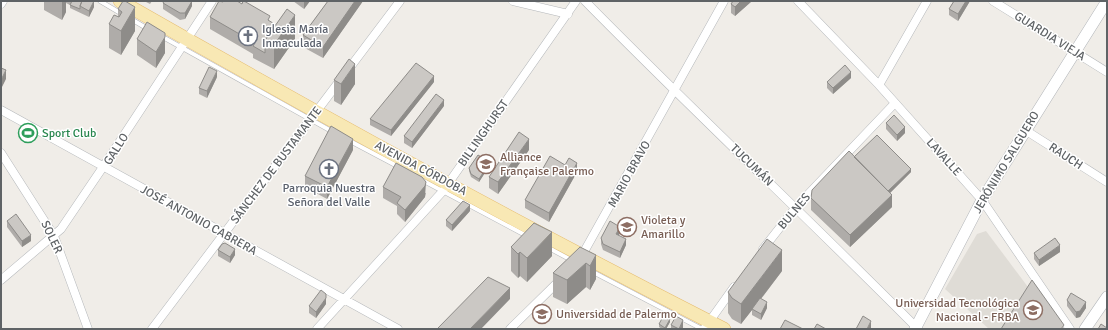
<svg xmlns="http://www.w3.org/2000/svg" width="1108" height="330" font-family="Signika,sans-serif">
	<rect width="100%" height="100%" fill="#f0ede8"/>
	<path fill="#dfdcd6" d="M986,231l45,60 -22,38h-20l-44,-40 32,-55z"/>
	<g fill="none" stroke-linecap="round" stroke-linejoin="round">
		<defs>
			<path id="lane" d="M100,1l22,13
				M131,19l17,10
				M161,36l172,96
				M348,140l51,27
				M420,179l107,57
				M547,247l26,14
				M591,271l111,58"/>
			<path id="street" d="M513,1l55,13
				M585,1c109,111 223,217 333,328
				M798,1l81,84 103,115 88,129
				M993,1l114,71
				M1,4l2,-3
				M348,70l52,-69
				M879,85l48,-84
				M1,110l397,219
				M1025,130l82,52
				M1,153l53,83 34,93
				M763,249l33,-42 99,-104
				M580,259l144,-258
				M1,280l60,-51 42,-62 109,-166
				M152,329l189,-250
				M317,329l126,-138 133,-190
				M510,329l51,-50
				M704,329l30,-42"/>
			<path id="secondary" d="M915,329l67,-129 125,-199
				M1085,329l22,-32"/>
			<path id="primary" d="M120,1c199,114 400,224 604,328"/>
		</defs>
		<use href="#lane" stroke="#b5b8bb" stroke-width="5"/>
		<use href="#street" stroke="#b5b8bb" stroke-width="9"/>
		<use href="#secondary" stroke="#b4b7bb" stroke-width="12"/>
		<use href="#primary" stroke="#e5ba6b" stroke-width="14"/>
		<use href="#lane" stroke="#fff" stroke-width="4"/>
		<use href="#street" stroke="#fff" stroke-width="8"/>
		<use href="#secondary" stroke="#fff" stroke-width="11"/>
		<use href="#primary" stroke="#f8e8b4" stroke-width="13"/>
	</g>
	<path fill="#afaca9" d="M44,1h50v6l-5,10 -19,-9v-3l-4,-2v9l-4,8 -18,-10z
		M123,1l12,30 -14,24 -12,-7v-24l9,-7v-8z
		M144,1h8l-2,3z
		M192,1v5l-7,13 -5,1 -17,-11v-6z
		M293,1h17l-6,8z
		M328,1h35l-40,57 -20,-11v-12z
		M733,1h19l-17,15 -4,-3v-9z
		M954,1h16l-12,20 -9,-6v-6z
		M210,17l60,4 25,18 -21,30 -21,-11v-4l-43,-25z
		M137,39l28,14 -9,15 -19,-13z
		M217,77l-10,21 -8,-4v-6z
		M851,78l-18,16 -6,-6v-6z
		M334,80l21,4 -14,21 -7,-4z
		M434,82l-43,54 -21,-11v-6z
		M444,106l-32,42 -8,-5v-7z
		M886,123l19,10 -8,8 -11,-12z
		M353,150l-26,49 -22,-12v-11z
		M529,150l-31,44 -9,-6v-11z
		M854,157l57,15 -21,21 2,14 -42,40 -39,-37v-12z
		M490,165l-11,17 -8,-5 -2,-6v-3z
		M577,172l-28,50 -24,-14v-8z
		M383,187l43,6 -1,4 -20,25 -8,-8v-8l-14,-8z
		M470,211l-18,20 -6,-5v-6z
		M7,221l24,20 -9,6 -15,-20z
		M620,233l-1,2 7,10 -6,13 -17,-8 -2,-6v-6z
		M511,247l41,9 -25,26 -7,-6 -2,2 -7,-7z
		M218,250l17,5 -5,8 -12,-7z
		M1060,252l-21,14 -5,-7v-6z
		M596,255v24l-6,11 -4,-3 -19,17 -14,-7v-24z
		M782,271l-21,28 6,9 -6,12 -9,-5v-5l-11,14 -9,-5 -4,-6v-21z
		M1067,300l19,8 -6,9 -4,1 -9,-12z
		M326,304l-10,14 -7,-5v-7z
		M670,322l-4,7h-4l-3,-2v-3z
		M671,325l12,4h-12z"/>
	<path fill="#8e8c89" d="M62,1h4v11l-4,8z
		M94,1v6l-5,10v-6z
		M192,1v5l-7,13v-6z
		M304,1h6l-6,8z
		M355,1h8l-40,57v-11z
		M741,1h11l-17,15v-9z
		M966,1h4l-12,20v-7z
		M135,7v24l-14,24v-24z
		M295,15v24l-21,30v-24z
		M165,37v16l-9,15v-16z
		M355,64v20l-14,21v-21z
		M6,70v9l-5,10v-9z
		M217,71v6l-10,21v-7z
		M851,72v6l-18,16v-6z
		M434,76v6l-43,54v-6z
		M444,100v6l-32,42v-6z
		M905,127v6l-8,8v-6z
		M353,139v11l-26,49v-12z
		M529,139v11l-31,44v-12z
		M490,162v3l-11,17v-3z
		M577,163v9l-28,50v-9z
		M911,169v3l-23,23v-4z
		M426,182l-1,15 -20,25v-12z
		M892,195v12l-42,40v-12z
		M470,205v6l-18,20v-6z
		M620,227v6l-4,7v-6z
		M552,232v24l-25,26v-24z
		M31,235v6l-9,6v-6z
		M626,239v6l-6,13v-6z
		M1060,245v7l-21,14v-6z
		M235,249v6l-5,8v-6z
		M782,250v21l-29,38h-1v1l-11,14v-20z
		M520,252v24l-2,2v-24z
		M596,255v24l-6,11v-24z
		M586,263v24l-19,17v-24z
		M510,288v11l-29,30h-11z
		M326,298v6l-10,14v-6z
		M767,302v6l-6,12v-6z
		M1086,302v6l-6,9 -4,1v-6z
		M670,319v3l-4,7h-1v-1z
		M683,320v9h-4z
		M871,321v8h-4z"/>
	<path fill="#cbc8c4" stroke="#8e8c89" d="M72,1h10l-2,5v3l-10,-4z
		M82,1h12l-5,10 -9,-5z
		M123,1h2l10,6 -14,24 -12,-7 5,-9 5,2 3,-5 -4,-3z
		M164,1h28l-7,12h-5l-17,-10z
		M219,1l4,1v-1h8l1,1v-1h5l5,3 1,-3h1l26,15 -2,4 8,5 -11,15v13l-12,-7 2,-3 -45,-26z
		M328,1h27l-32,46 -20,-12z
		M733,1h8l-6,6 -4,-3z
		M954,1h12l-8,13 -9,-5z
		M287,9l8,6 -21,30 -9,-5z
		M147,22l18,11v4l-9,15 -19,-13z
		M349,59l6,5 -14,20 -7,-4z
		M416,63l18,13 -43,54 -21,-11z
		M845,65l6,7 -18,16 -6,-6z
		M209,67l8,4 -10,20 -8,-3z
		M1,68l5,2 -5,10z
		M436,94l8,6 -32,42 -8,-6z
		M894,115l11,12 -8,8 -11,-12z
		M331,126l22,13 -26,48 -22,-11z
		M519,132l10,7 -31,43 -9,-5z
		M877,135l34,34 -23,22 -34,-34z
		M849,151l43,44 -42,40 -39,-37 1,-8z
		M478,155l12,7 -11,17 -8,-5 -2,-6z
		M550,156l15,9 4,-7 8,5 -28,50 -24,-13z
		M396,163l26,14 4,5 -1,4 -20,24 -8,-7 4,-6 -18,-10z
		M463,201l7,4 -18,20 -6,-5z
		M16,214l15,21 -9,6 -15,-20z
		M610,221l10,6 -4,7 10,5 -6,13 -17,-8 -2,-6z
		M534,223l18,9 -25,26 -7,-6 -2,2 -7,-7z
		M1055,238l5,7 -21,15 -5,-7z
		M767,239l15,11 -41,54 -9,-6 -4,-6z
		M225,243l10,6 -5,8 -12,-7 4,-6z
		M580,247l16,8 -6,11 -4,-3 -19,17 -14,-7z
		M488,277l22,11 -40,41h-31l-1,-1z
		M1032,280l32,45 -3,4h-60z
		M321,290l5,4v4l-10,14 -7,-6z
		M1071,293l15,9 -6,9 -4,1 -9,-12z
		M760,298l7,4 -6,12 -9,-5z
		M664,315l6,4 -5,9 -6,-4z
		M676,316l7,4 -4,9 -8,-4z
		M863,316l8,5 -4,8h-11z
		M785,320l18,9h-23z
		M817,324l9,5h-12z
		M1101,324l6,4v1h-9z"/>
	<defs>
		<symbol id="church-ring" viewBox="-11 -11 22 22"><circle r="9.5" fill="#fff" stroke="#6b7280" stroke-width="1.5"/><path d="M-1.2-6h2.4v3.5h3.3v2.4h-3.3V6h-2.4V-.1h-3.3v-2.4h3.3Z" fill="#6b7280"/></symbol>
		<symbol id="stadium-ring" viewBox="-11 -11 22 22"><circle r="9.5" fill="#fff" stroke="#2e9e5b" stroke-width="1.5"/><path d="M0-5a6.5 5 0 1 0 0 10a6.5 5 0 1 0 0-10ZM-3.5-1.8h7v3.6h-7Z" fill="#2e9e5b"/></symbol>
		<symbol id="university-ring" viewBox="-11 -11 22 22"><circle r="9.5" fill="#fff" stroke="#8d6e63" stroke-width="1.5"/><path d="M0-5L7-2L0 1L-7-2ZM-4 1L0 2.5L4 1V4Q0 6-4 4Z" fill="#8d6e63"/></symbol>
		<symbol id="school-ring" viewBox="-11 -11 22 22"><circle r="9.5" fill="#fff" stroke="#8d6e63" stroke-width="1.5"/><path d="M0-5L7-2L0 1L-7-2ZM-4 1L0 2.5L4 1V4Q0 6-4 4Z" fill="#8d6e63"/></symbol>
	</defs>
	<g fill-rule="evenodd">
		<use href="#church-ring" x="237" y="25" width="22" height="22"/>
		<use href="#stadium-ring" x="17" y="122" width="22" height="22"/>
		<use href="#university-ring" x="475" y="153" width="22" height="22"/>
		<use href="#church-ring" x="318" y="158" width="22" height="22"/>
		<use href="#school-ring" x="616" y="216" width="22" height="22"/>
		<use href="#university-ring" x="1022" y="299" width="22" height="22"/>
		<use href="#university-ring" x="531" y="303" width="22" height="22"/>
	</g>
	<g text-anchor="middle" stroke-width="3" stroke-linejoin="round" paint-order="stroke">
		<g font-size="12" fill="#5b616d" stroke="#fff" text-anchor="start">
			<text x="262" y="33">Iglesia María<tspan x="262" dy="14">Inmaculada</tspan></text>
			<text x="329" y="192" text-anchor="middle">Parroquia Nuestra<tspan x="329" dy="14">Señora del Valle</tspan></text>
		</g>
		<g font-size="12" fill="#5f6366" stroke="#fff">
			<text transform="translate(1050 36) rotate(32)" y="4">GUARDIA VIEJA</text>
			<text transform="translate(483 133) rotate(-55)" y="4">BILLINGHURST</text>
			<text transform="translate(116 149) rotate(-57)" y="4">GALLO</text>
			<text transform="translate(1066 156) rotate(33)" y="4">RAUCH</text>
			<text transform="translate(944 157) rotate(48)" y="4">LAVALLE</text>
			<text transform="translate(1006 162) rotate(-59)" y="4">JERÓNIMO SALGUERO</text>
			<text transform="translate(276 165) rotate(-53)" y="4">SÁNCHEZ DE BUSTAMANTE</text>
			<text transform="translate(752 165) rotate(44)" y="4">TUCUMÁN</text>
			<text transform="translate(421 168) rotate(28)" y="4">AVENIDA CÓRDOBA</text>
			<text transform="translate(629 174) rotate(-61)" y="4">MARIO BRAVO</text>
			<text transform="translate(794 211) rotate(-50)" y="4">BULNES</text>
			<text transform="translate(199 220) rotate(29)" y="4">JOSÉ ANTONIO CABRERA</text>
			<text transform="translate(52 237) rotate(65)" y="4">SOLER</text>
		</g>
		<g font-size="12" fill="#27864d" stroke="#fff" text-anchor="start">
			<text x="42" y="137">Sport Club</text>
		</g>
		<g font-size="12" fill="#785e54" stroke="#fff" text-anchor="start">
			<text x="500" y="161">Alliance<tspan x="500" dy="14">Française Palermo</tspan></text>
			<text x="641" y="224">Violeta y<tspan x="641" dy="14">Amarillo</tspan></text>
			<text x="1019" y="307" text-anchor="end">Universidad Tecnológica<tspan x="1019" dy="14">Nacional - FRBA</tspan></text>
			<text x="556" y="318">Universidad de Palermo</text>
		</g>
	</g>
	<rect width="1108" height="330" fill="none" stroke="#5f6366" stroke-width="4"/>
</svg>
